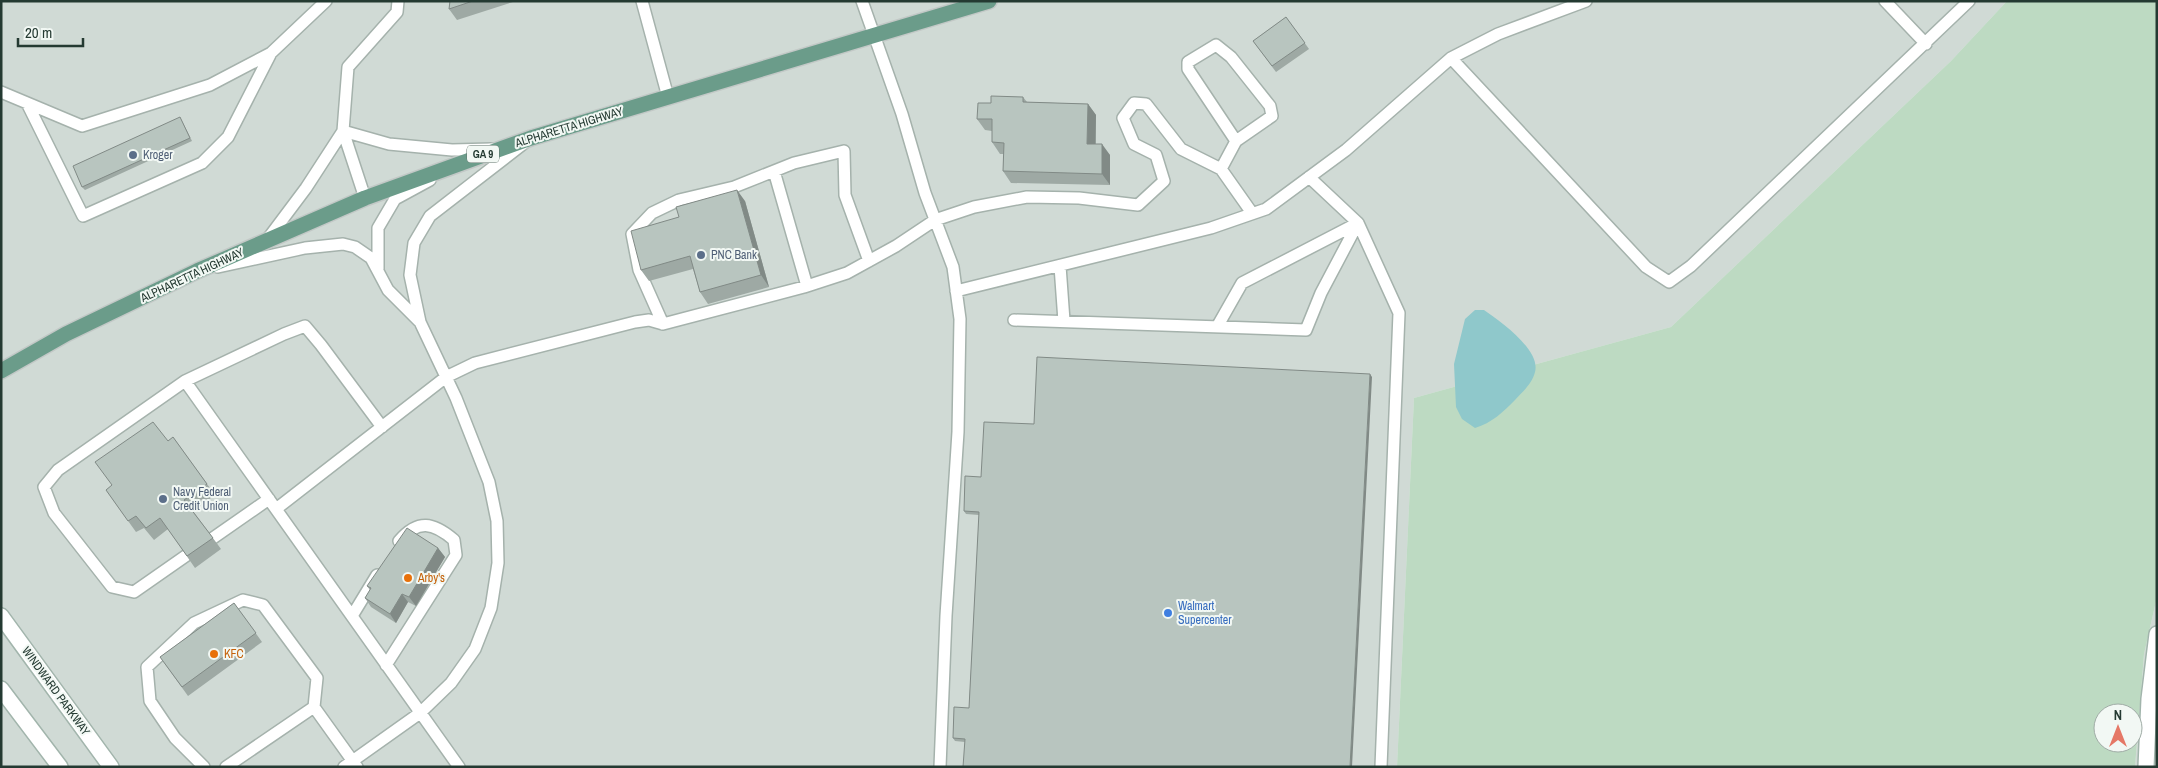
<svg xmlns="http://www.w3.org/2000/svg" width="2158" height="768" font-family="'Archivo Narrow',sans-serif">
	<rect width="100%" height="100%" fill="#e2ebe6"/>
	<path fill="#d0dad5" d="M1,1h2006l-56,60 -280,266 -257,71 -17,369h-1396z
		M2157,597v170h-22l9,-113z"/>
	<path fill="#bddac2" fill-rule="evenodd" d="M2007,1h150v596l-13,57 -9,113h-738l17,-369 257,-71 280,-266zM2103,713h30v30h-30z"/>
	<path fill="#8fc8cb" d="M1475,310h9c16,11 57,40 51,62 -3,12 -12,19 -20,28 -12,12 -23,23 -40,28l-13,-9 -6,-12 -2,-43 11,-45z"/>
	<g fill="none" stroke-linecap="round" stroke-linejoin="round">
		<defs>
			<path id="service" d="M642,1l26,96
				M862,1l40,113 23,79 28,74 7,52 -2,113 -12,184 -6,151
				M1885,1l41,43
				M1451,58l195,209 23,15 22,-16 278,-265
				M1,92l81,34 128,-41 61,-32 55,-52
				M27,103l56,113 119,-53 26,-26 43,-84
				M343,131l46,13 63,6 40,-1
				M1221,169l15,-28 36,-25 -2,-10 -39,-49 -15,-12 -28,17v7l48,72
				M774,171l33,115
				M365,198l-22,-67 5,-64 49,-55 1,-11
				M267,240l39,-52 37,-57
				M869,261l-24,-66 -1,-44 -50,12 -60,24 -55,13 -27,13 -20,21 7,36 24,54 141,-37 43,-14 49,-27 39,-26 39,-13 53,-10 52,1 59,7 26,-24 -8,-26 -22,-11 -11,-26 11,-15 12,1 35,45 40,20 31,44
				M1060,266l4,55
				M218,267l87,-19 38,-4 12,3 16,11 17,32 32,32
				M378,269v-41l17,-29 35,-19
				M956,291l255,-63 55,-19 80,-59 105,-92 47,-24 88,-33
				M1014,320l292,10 15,-37 37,-70 -49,-46
				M1217,327l25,-44 116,-60 41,90 -18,454
				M185,381l274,386
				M276,509l170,-132 29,-14 160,-41 14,-2 14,4
				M213,538l56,-39
				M187,555l-53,37 -22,-5 -58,-74 -10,-26 14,-17 127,-89 99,-47 21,-8 16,19 61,82
				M352,616l25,-41
				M386,665l70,-110 -2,-15c-21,-18 -36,-21 -55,1
				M314,707l43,60
				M204,767l-29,-29 -25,-37 -3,-34 47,-44 49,-23 20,5 54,73 -3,29 -88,60
				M344,767l76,-54 31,-30 24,-34 16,-41 7,-45 -1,-42 -8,-39 -33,-84 -36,-76 -10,-47 4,-32 16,-27 93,-72"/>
			<path id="secondary" d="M1,616l110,151
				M1,689l59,78
				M2146,767l3,-68 8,-65"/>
			<path id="primary" d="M1,371l65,-37 131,-63 168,-73 166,-60 458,-137"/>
		</defs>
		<use href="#service" stroke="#a5b2ac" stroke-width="14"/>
		<use href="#secondary" stroke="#a2b5ac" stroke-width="18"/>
		<use href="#primary" stroke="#c2c8c6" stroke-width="18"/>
		<use href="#service" stroke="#fff" stroke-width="11"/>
		<use href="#secondary" stroke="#fff" stroke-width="15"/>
		<use href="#primary" stroke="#6b9c8a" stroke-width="15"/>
	</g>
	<path fill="#9ea9a4" d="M450,1h66l-59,19 -8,-11z
		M1286,17l23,32 -33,23 -23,-31z
		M1023,97l4,5 61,2 8,11v29l14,11v30l-99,-2 -8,-12 1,-17h-4l-8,-12v-11l-7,-1 -8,-11 14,-16z
		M180,117l12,24 -107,49 -3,-3z
		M745,201l24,86 -61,17 -8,-12 -7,-23 -44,12 -8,-11z
		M1372,377l-407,365 -10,-1 -2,-3 16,-30 10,-193 -13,-1 -2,-3 17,-34 53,-53z
		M173,437l42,58 -22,16 28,38 -26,19 -27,-39 -14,11 -10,-12 -8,4 -30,-42z
		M438,548l7,9 -29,49 -8,-4 -12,21 -25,-16 -6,-9 5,-8 -3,-4z
		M234,603l28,39 -74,54 -28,-39z"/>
	<path fill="#818a86" d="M1088,104l8,11 -1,40 -8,-11z
		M1102,144l8,11v30l-8,-11z
		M737,190l8,11 24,86 -8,-12z
		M1370,374l2,3 -20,390h-2z
		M438,548l7,9 -29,49 -7,-9z
		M402,594l6,8 -12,21 -6,-9z"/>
	<path fill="#b8c5bf" stroke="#818a86" d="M450,1h23l-24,8z
		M1286,17l19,26 -33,23 -19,-25z
		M991,96l32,1v5l65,2 -1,40h15v30l-99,-3 1,-28 -12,-1v-23h-15l1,-16h13z
		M180,117l10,21 -108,49 -9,-21z
		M737,190l24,85 -61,17 -10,-36 -49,14 -10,-39 48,-14 -3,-10z
		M1037,357l333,17 -20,393h-387l2,-28 -12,-1 1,-31 15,1 10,-196 -15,-1 1,-35 16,1 3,-55 50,2z
		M153,422l15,19 5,-4 34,47 -23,16 29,38 -26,18 -27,-38 -14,10 -10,-12 -8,5 -22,-31 6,-5 -17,-23z
		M407,528l31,20 -29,49 -7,-3 -12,20 -25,-16 6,-10 -4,-2z
		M234,603l22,30 -74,54 -22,-30z"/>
	<g fill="#5c6f8a" stroke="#f2f8f4" stroke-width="2">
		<circle cx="133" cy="155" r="5"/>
		<circle cx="701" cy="255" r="5"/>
		<circle cx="163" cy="499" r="5"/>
	</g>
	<g fill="#e8710a" stroke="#f2f8f4" stroke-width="2">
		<circle cx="408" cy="578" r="5"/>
		<circle cx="214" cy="654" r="5"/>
	</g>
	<circle fill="#3f7fe0" stroke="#f2f8f4" stroke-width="2" cx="1168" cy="613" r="5"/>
	<g text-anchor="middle" stroke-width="4" stroke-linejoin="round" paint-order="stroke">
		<rect fill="#f2f8f4" stroke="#62736c" stroke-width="1" x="467" y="145.5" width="32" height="17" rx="4"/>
		<g font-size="11" font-weight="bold" fill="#243a32">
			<text x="483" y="158">GA 9</text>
		</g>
		<g font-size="12" fill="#243a32" stroke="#f2f8f4">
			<text transform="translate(569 127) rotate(-17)" y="4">ALPHARETTA HIGHWAY</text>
			<text transform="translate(192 275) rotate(-25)" y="4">ALPHARETTA HIGHWAY</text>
			<text transform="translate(56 691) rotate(54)" y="4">WINDWARD PARKWAY</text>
		</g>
		<g font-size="12" fill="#4e5e75" stroke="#f2f8f4" text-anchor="start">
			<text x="143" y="159">Kroger</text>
			<text x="711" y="259">PNC Bank</text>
			<text x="173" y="496">Navy Federal<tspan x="173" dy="14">Credit Union</tspan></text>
		</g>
		<g font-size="12" fill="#c56008" stroke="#f2f8f4" text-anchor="start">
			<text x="418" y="582">Arby's</text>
			<text x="224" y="658">KFC</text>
		</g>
		<g font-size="12" fill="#366cbe" stroke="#f2f8f4" text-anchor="start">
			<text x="1178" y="610">Walmart<tspan x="1178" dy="14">Supercenter</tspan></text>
		</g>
	</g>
	<rect width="2158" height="768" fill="none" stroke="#243a32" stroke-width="5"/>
	<g transform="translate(2118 728)"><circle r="24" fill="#f2f8f4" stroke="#a0aca6"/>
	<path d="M0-4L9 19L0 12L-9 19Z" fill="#e57866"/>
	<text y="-8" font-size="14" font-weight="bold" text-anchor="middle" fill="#243a32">N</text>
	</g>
	<path d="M18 38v8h65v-8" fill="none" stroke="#243a32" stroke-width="2.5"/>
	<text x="25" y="38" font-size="15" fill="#243a32" stroke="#f2f8f4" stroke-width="4" paint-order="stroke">20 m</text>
</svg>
